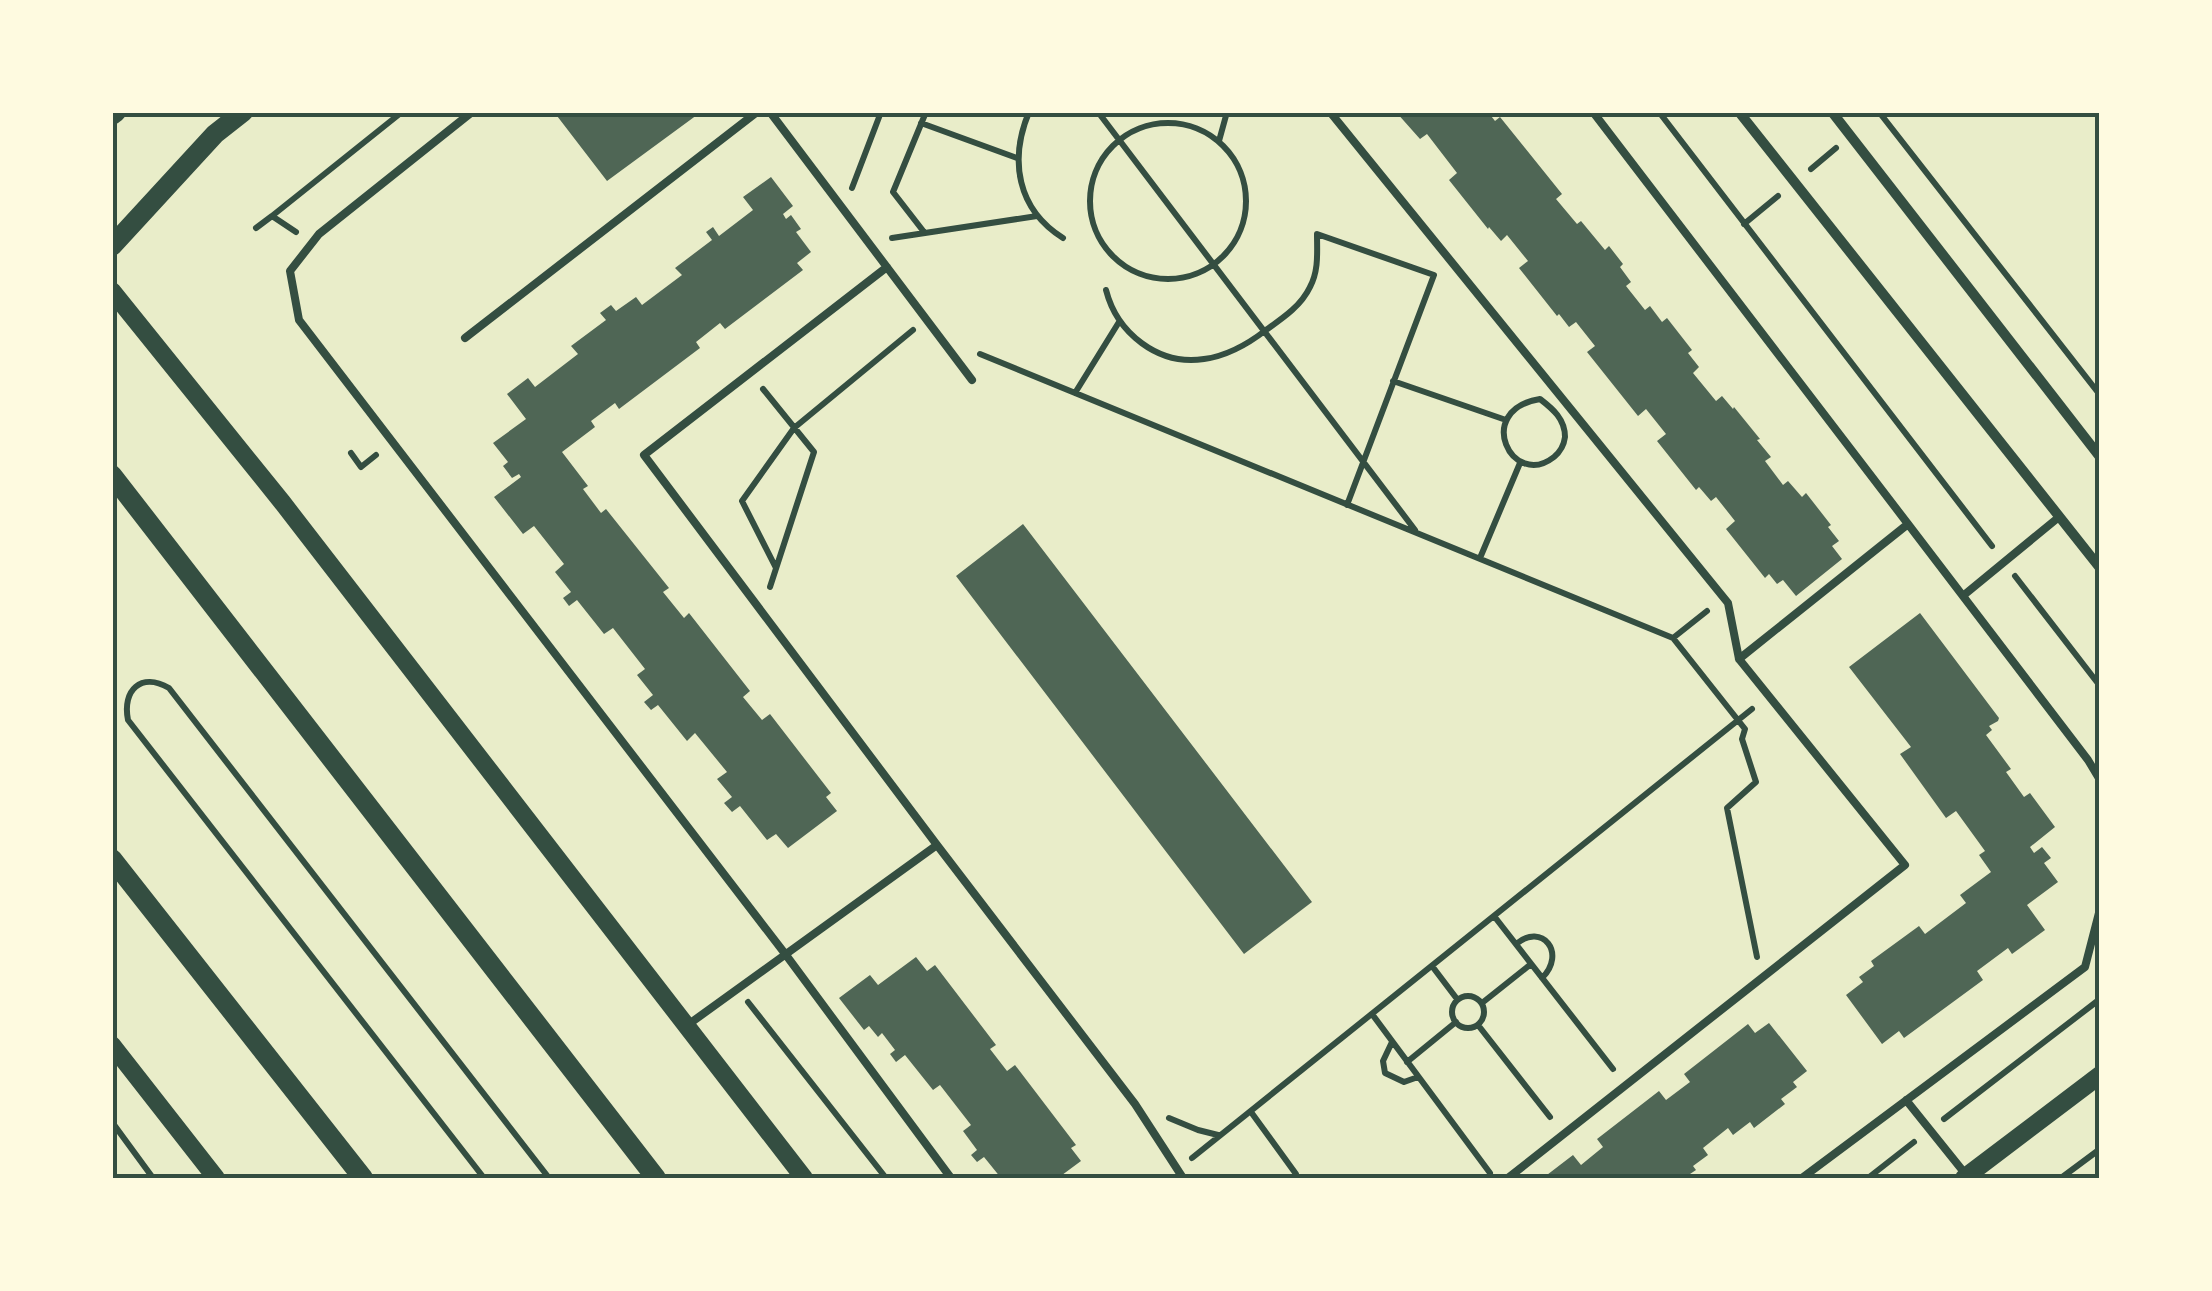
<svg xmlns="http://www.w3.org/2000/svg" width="2212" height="1291" font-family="Raleway,sans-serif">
	<rect width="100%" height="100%" fill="#e9edc9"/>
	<path fill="#4f6655" d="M554,112h147l-94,69z
		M1396,112h92l7,9 5,-4 62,77 -6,5 21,25 4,-3 24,29 4,-4 14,18 -3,3 11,15 -5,4 19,24 5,-4 12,16 5,-4 25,32 -4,3 11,14 -6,6 23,28 6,-5 11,13 1,-2 26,32 -3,1 14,17 -6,4 18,24 5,-4 14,16 4,-4 25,32 -3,2 11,14 -7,5 10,13 -46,37 -13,-16 -6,4 -8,-10 -4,4 -39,-49 9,-8 -19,-24 -5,4 -12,-14 -3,3 -39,-49 9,-7 -20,-25 -8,7 -51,-64 8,-6 -19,-24 -7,5 -10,-13 -2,2 -38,-48 9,-7 -21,-26 -6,6 -12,-14 -1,2 -39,-49 8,-7 -30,-39 -7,5z
		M771,177l22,29 -10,8 3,5 5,-4 10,14 -5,3 15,20 -14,11 6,7 -78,59 -5,-6 -24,19 4,6 -81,61 -4,-6 -24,18 4,6 -33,25 26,34 -5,3 18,24 5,-4 63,79 -6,4 21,26 5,-5 61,78 -7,6 19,23 8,-6 61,79 -5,4 11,14 -49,37 -12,-14 -9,6 -27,-34 -8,6 -8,-9 8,-6 -15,-18 10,-7 -32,-39 -8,8 -29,-36 -7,5 -7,-8 9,-7 -16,-20 8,-6 -32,-41 -9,6 -27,-34 -8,6 -6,-8 8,-6 -16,-20 9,-8 -30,-38 -11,8 -29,-37 27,-20 -2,-3 -7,4 -9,-12 5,-4 -15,-19 33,-24 -19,-25 21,-16 7,9 43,-33 -7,-8 35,-26 -6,-7 11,-8 5,6 20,-14 6,8 40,-30 -7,-7 37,-28 -6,-8 7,-5 6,9 34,-26 -10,-13z
		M1023,524l289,378 -68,52 -288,-378z
		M1920,613l79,105 -1,3 -9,5 3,4 -6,5 25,34 -5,3 18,25 6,-4 25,34 -25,20 4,6 8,-6 9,11 -7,5 14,19 -31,23 18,25 -33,24 -4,-6 -31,23 6,9 -79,58 -5,-7 -17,13 -36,-49 17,-13 -4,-5 15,-11 -3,-5 48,-35 6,8 41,-31 -6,-8 31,-23 -12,-17 6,-4 -29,-40 -10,7 -46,-64 11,-7 -62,-80z
		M916,957l11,14 8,-6 61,80 -6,4 17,22 8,-6 61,80 -5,3 10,13 -23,17h-57l-17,-21 -7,5 -6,-7 6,-5 -14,-19 8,-6 -31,-40 -7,5 -28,-35 -9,7 -6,-8 5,-4 -13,-17 -4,4 -9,-11 -5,4 -25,-32 31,-23 8,10z
		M1769,1023l38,48 -14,11 4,5 -16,12 4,5 -31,24 -4,-6 -17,13 -5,-7 -25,20 5,7 -15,11 3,4 -12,8h-141l30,-23 8,10 22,-18 -6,-8 62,-48 7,9 24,-18 -6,-8 64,-50 7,9z"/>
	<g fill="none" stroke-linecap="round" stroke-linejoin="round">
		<path stroke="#344e41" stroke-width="6" d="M1029,112c-20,48 -12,97 34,126
			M1098,112l317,418
			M1659,112l333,434
			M1879,112l221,283
			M921,123l96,35
			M1090 201a78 78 0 1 1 156 0a78 78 0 1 1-156 0Z
			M1219,141l8,-29
			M1811,169l25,-21
			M852,188l29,-76
			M272,216l130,-104
			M1744,224l34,-28
			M256,228l16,-12 24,16
			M924,232l-31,-40 33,-80
			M892,238l145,-22
			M1106,290c11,43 52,76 98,69 23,-3 44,-15 62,-29 17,-12 35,-24 44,-43 9,-17 7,-35 7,-53l117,41
			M980,354l693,284 34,-27
			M1393,381l113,39
			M763,389l51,63 -44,135
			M1075,393l44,-71
			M1540,399c13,10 25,20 25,38 -1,8 -5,15 -11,20 -42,33 -81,-47 -14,-58z
			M351,453l10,14 15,-12
			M1347,505l87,-230
			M1480,558l40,-95
			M776,568l-34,-67 52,-73 119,-98
			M2015,576l85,110
			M1673,638l72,91 -3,10 14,43 -29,26 30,149
			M1494,916l119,153
			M1516,944c26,-22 51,9 26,34
			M1432,966l25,33
			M1452 1012a16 16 0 1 1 32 0a16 16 0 1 1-32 0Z
			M748,1002l138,176
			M1482,1003l49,-39
			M1372,1014l118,159
			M1478,1025l72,92
			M1392,1042l-9,19 2,12 19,9 14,-5
			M1407,1062l49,-40
			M1251,1112l45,62 -3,4
			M1169,1118l29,12 20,5
			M1944,1119l156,-120
			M112,1122l41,56
			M1192,1158l560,-449
			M484,1178l-356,-458c-6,-30 13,-48 41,-32l380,490
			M1868,1178l46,-36
			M2061,1178l39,-29"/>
		<path stroke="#344e41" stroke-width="8" d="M472,112l-153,122 -29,37 9,49 487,635 165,223
			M770,112l202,268
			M1330,112l398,491 11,56
			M887,267l-243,188 293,390 198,259 48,74
			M465,338l292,-226
			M1908,524l180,236 12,20
			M1964,595l95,-78
			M689,1024l248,-179
			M1906,1100l61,76
			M1508,1178l397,-313 -166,-206 169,-135 -315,-412
			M1802,1178l283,-211 15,-58"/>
		<path stroke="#344e41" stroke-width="10" d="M1739,112l361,456
			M1832,112l268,345"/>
		<path stroke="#344e41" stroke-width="18" d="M112,291l170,211 522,676
			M112,1045l104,133
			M1964,1178l136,-103"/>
		<path stroke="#344e41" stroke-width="20" d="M112,115l4,-3
			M112,246l103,-112 28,-22
			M112,475l544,703
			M112,859l251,319"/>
	</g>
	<rect width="2212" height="1291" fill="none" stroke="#fefae0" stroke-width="230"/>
	<rect x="115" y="115" width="1982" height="1061" fill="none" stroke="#344e41" stroke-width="4"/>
</svg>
